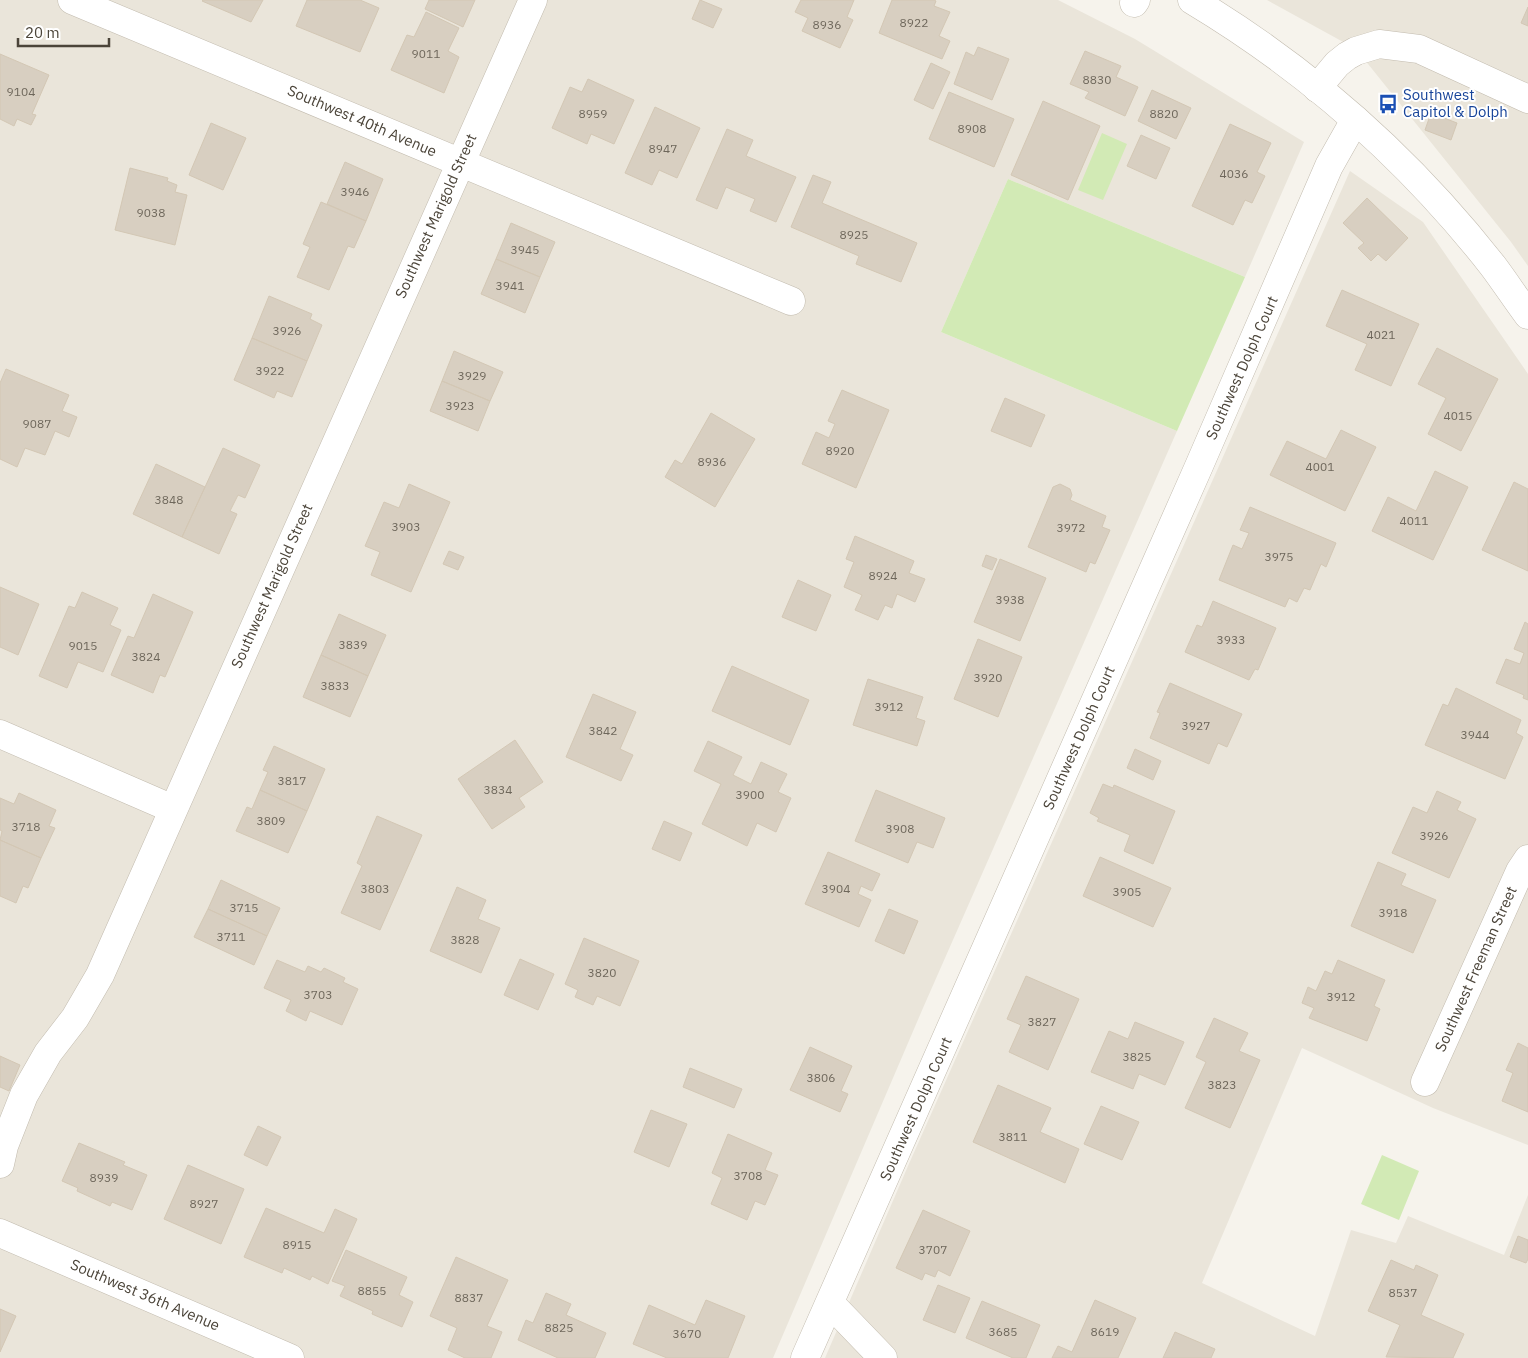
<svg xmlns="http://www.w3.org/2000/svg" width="1528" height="1358" font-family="'IBM Plex Sans',sans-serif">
	<rect width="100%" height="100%" fill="#f6f3ec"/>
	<path fill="#eae5da" d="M0,0h1058l77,39 169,103 -59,135 -237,-98 -67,153 236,99 -254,577 -150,350h-773z
		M1267,0h261v266l-17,-24 -155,-193z
		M1350,171l73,51 105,152v771l-95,-37 -131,-60 -100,235 113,53 36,-106 45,13 12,-27 96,39 24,-60v163h-703l83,-192z"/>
	<path fill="#d2eab5" d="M1102,133l25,11 -24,56 -25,-10z
		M1008,179l237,98 -68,154 -236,-99z
		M1382,1155l37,16 -20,49 -38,-16z"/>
	<path fill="#d8cfc1" stroke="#d3c7b4" d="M203,0h60l-12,22 -49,-21z
		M307,0h53l19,8 -19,44 -64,-26z
		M429,0h46l-12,27 -38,-18z
		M700,0l22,9 -9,19 -21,-9z
		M801,0h53l-7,17 6,3 -13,28 -38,-17 6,-13 -13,-6z
		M892,0h42l2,1 -2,5 16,6 -11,24 11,5 -8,18 -63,-26z
		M1528,7v19l-7,-3z
		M426,12l33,16 -11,23 11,6 -15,36 -53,-23 16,-35 7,2z
		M978,47l31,12 -17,41 -38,-16 12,-32 8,4z
		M1085,51l36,15 -5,11 22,10 -13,29 -40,-18 4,-6 -19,-8z
		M0,54l49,21 -17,39 4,1 -5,10 -14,-6 -3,7 -14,-7z
		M931,63l19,9 -17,37 -19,-9z
		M588,79l46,21 -20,44 -23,-10 -4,10 -35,-16 18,-41 12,5z
		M1152,90l39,18 -15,31 -38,-18z
		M949,92l65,27 -20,48 -65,-28z
		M1043,101l57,25 -32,74 -57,-25z
		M655,107l45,21 -23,50 -18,-8 -7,15 -27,-12z
		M1431,113l26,10 -6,17 -26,-10z
		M211,123l35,15 -23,52 -34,-15z
		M1230,124l41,19 -14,29 8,4 -13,27 -7,-3 -12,25 -41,-19z
		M727,129l26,11 -7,16 50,21 -20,45 -26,-11 5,-12 -29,-12 -9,22 -21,-9z
		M1141,135l29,13 -14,31 -29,-13z
		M345,162l38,17 -17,42 -39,-17z
		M130,168l38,10 -1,3 10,4 -2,7 12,3 -12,50 -60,-15z
		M813,175l18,7 -9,21 95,40 -16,39 -45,-18 3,-8 -68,-29z
		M1367,198l41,40 -22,23 -8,-7 -7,7 -13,-13 6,-5 -21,-20z
		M321,202l45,19 -12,27 -6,-2 -19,44 -32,-13 13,-30 -7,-3z
		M511,223l44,19 -15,35 -44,-18z
		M496,259l44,18 -15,36 -44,-19z
		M1342,290l77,34 -28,62 -36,-16 12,-26 -41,-18z
		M269,296l43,18 -2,5 12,6 -15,36 -55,-23z
		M252,338l55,23 -15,36 -15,-6 -3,7 -40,-18z
		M1437,348l61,31 -37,72 -33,-17 18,-36 -28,-14z
		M454,351l49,21 -13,29 -48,-20z
		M6,369l63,26 -7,16 15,6 -8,20 -14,-6 -10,24 -20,-7 -8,19 -17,-8v-76z
		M442,381l48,20 -12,30 -48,-20z
		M842,390l47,20 -33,78 -54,-24 14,-32 13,6 6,-14 -7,-3z
		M1005,398l40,17 -14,32 -40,-16z
		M711,413l44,26 -40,68 -50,-30 10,-17 7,4z
		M1341,430l35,17 -31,64 -75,-36 17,-34 39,18z
		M223,448l37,17 -15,33 -7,-3 -8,16 7,3 -18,40 -37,-17z
		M156,464l49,23 -23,50 -49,-23z
		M1435,471l33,16 -35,73 -61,-29 16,-34 28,14z
		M1514,482l14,7v82l-46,-21z
		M409,484l41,18 -39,90 -40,-17 9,-23 -15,-6 19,-44 15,6z
		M1060,484l10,5 2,6 -2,5 36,16 -4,11 8,3 -15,34 -5,-2 -4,10 -58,-25 25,-60z
		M1250,507l86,36 -10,24 -5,-3 -11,26 -6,-2 -7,14 -8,-4 -4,9 -66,-27 14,-35 9,4 7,-16 -9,-3z
		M855,536l59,25 -5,12 16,6 -10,23 -18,-8 -5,14 -7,-3 -7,15 -23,-10 7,-15 -18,-8 10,-25 -8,-3z
		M449,551l15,6 -6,13 -15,-6z
		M986,555l11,4 -5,11 -10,-4z
		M1000,559l46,19 -26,63 -46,-19z
		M798,580l33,15 -15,36 -34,-14z
		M0,587l39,17 -21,51 -18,-8z
		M82,592l36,16 -8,17 11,5 -18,42 -25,-10 -11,26 -28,-12 30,-70 6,2z
		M153,594l40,18 -28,65 -5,-2 -7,18 -42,-18 17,-39 6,2z
		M1213,601l63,27 -18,42 -3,-1 -6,11 -64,-28 12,-27 5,2z
		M339,614l47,21 -18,41 -47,-21z
		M1525,622l3,2v76l-5,-2 1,-3 -28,-12 10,-24 14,5 4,-11 -10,-4z
		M978,639l44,18 -24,60 -44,-18z
		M321,655l47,21 -18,41 -47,-20z
		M732,666l77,34 -19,45 -78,-34z
		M868,679l55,18 -7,21 9,3 -8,25 -64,-21z
		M1170,683l72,31 -15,33 -9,-4 -9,21 -59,-26 10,-25 -3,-1z
		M1456,688l65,32 -5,13 7,4 -18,42 -80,-34 18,-41 5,2z
		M593,694l43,18 -16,37 13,6 -12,26 -55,-24z
		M515,740l28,42 -24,16 6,9 -33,22 -34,-50z
		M708,741l34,16 -9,18 18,9 10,-22 26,12 -9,18 13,6 -15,34 -19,-9 -10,23 -45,-22 19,-40 -27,-13z
		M274,746l51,23 -18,42 -47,-21 8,-18 -5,-2z
		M1135,749l26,12 -8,19 -26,-12z
		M1103,784l10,4 1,-3 61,26 -22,53 -29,-13 6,-16 -33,-14 2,-3 -9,-5z
		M260,790l47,21 -19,42 -52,-22 11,-24 5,2z
		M876,790l69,28 -12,30 -16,-6 -9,21 -53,-22z
		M1437,791l24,11 -4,8 19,9 -27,59 -57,-25 21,-46 14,6z
		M19,793l37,17 -7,16 6,2 -14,30 -41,-18 2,-9 -2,-1v-32l14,6z
		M377,816l45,19 -42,95 -39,-17 21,-47 -5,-3z
		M664,821l28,12 -12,28 -28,-12z
		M0,840l41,18 -13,30 -5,-2 -7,17 -16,-7z
		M828,852l52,22 -8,17 -11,-5 -3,8 13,6 -12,27 -54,-23z
		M1100,857l71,31 -18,39 -70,-31z
		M1378,862l28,12 -5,11 35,15 -23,53 -62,-27z
		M221,880l59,28 -13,28 -59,-27z
		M457,887l29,13 -8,19 22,9 -19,45 -51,-22z
		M208,909l59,27 -13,29 -60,-28z
		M889,909l29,12 -14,33 -29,-13z
		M584,938l55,23 -19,45 -23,-10 -4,9 -18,-8 3,-7 -13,-6z
		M520,959l34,15 -16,36 -34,-15z
		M277,960l28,12 3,-6 13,6 3,-4 21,10 -2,4 15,7 -16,36 -32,-14 -4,10 -20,-10 5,-11 -27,-12z
		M1338,960l47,20 -11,26 6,3 -13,32 -58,-23 5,-10 -12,-5 6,-16 8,4 9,-20 7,3z
		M1026,976l53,23 -31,71 -39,-18 12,-27 -14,-6z
		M1214,1018l34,15 -9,18 21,9 -30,68 -45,-20 21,-46 -10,-5z
		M1135,1022l49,20 -19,43 -26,-11 -6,15 -42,-17 18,-41 19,8z
		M1518,1043l10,5v64l-26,-11 11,-28 -7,-3z
		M810,1047l42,19 -11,25 7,3 -8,18 -50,-22z
		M0,1056l20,9 -11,26 -9,-4z
		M690,1068l52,21 -8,19 -51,-21z
		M998,1085l53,23 -11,24 39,17 -14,34 -92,-41z
		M1101,1106l38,16 -17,38 -38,-16z
		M651,1110l36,14 -18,43 -35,-15z
		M258,1126l23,11 -14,29 -23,-11z
		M728,1134l44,19 -7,17 13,5 -13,30 -10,-4 -8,19 -36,-16 11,-26 -10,-5z
		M79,1143l46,19 -2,3 24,10 -15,35 -20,-8 -2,4 -33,-15 1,-3 -16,-7z
		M188,1165l56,24 -23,55 -57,-25z
		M266,1208l58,25 11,-24 22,10 -29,65 -16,-8 -2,4 -26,-12 -2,5 -38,-16z
		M923,1210l47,21 -20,45 -12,-6 -3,7 -10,-4 -3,7 -26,-12z
		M1518,1236l10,4v19l-2,4 -16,-6z
		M346,1250l61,27 -8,18 14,7 -11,25 -30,-13 1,-3 -33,-15 5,-10 -13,-5z
		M456,1257l52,23 -21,46 15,6 -11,26h-26l-17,-8 9,-22 -27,-12z
		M1391,1260l23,10 2,-5 22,10 -17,40 43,19 -11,24 -67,-1 14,-32 -32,-14z
		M938,1285l32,13 -15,35 -32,-13z
		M546,1293l25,11 -5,11 40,18 -11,25h-37l-40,-18 8,-20 7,3z
		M706,1300l39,16 -17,42h-61l-34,-14 16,-39 46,20z
		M1095,1300l41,18 -18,40h-66l6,-12 14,6z
		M982,1301l58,24 -14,33h-13l-47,-20z
		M0,1309l16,7 -16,36z
		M1175,1332l40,17 -4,9h-48z"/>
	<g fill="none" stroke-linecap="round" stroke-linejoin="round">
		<defs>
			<path id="minor" d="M72,0l719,301
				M1134,3l2,-3
				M1317,88l20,-24 10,-8 9,-5 23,-7 40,5 109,50
				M0,734l173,75
				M1425,1082l95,-211 8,-12
				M0,1164l4,-18 20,-51 24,-42 27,-35 25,-43 433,-975
				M0,1233l290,125
				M830,1303l53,55
				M805,1358l394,-892 130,-300 26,-46"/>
			<path id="tertiary" d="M1192,0c115,69 218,160 301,266 12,16 23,33 35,49"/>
		</defs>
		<use href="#minor" stroke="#c2bbae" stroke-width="29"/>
		<use href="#tertiary" stroke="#c2bbae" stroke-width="29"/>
		<use href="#minor" stroke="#fff" stroke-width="28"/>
		<use href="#tertiary" stroke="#fff" stroke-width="28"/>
	</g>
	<defs>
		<symbol id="bus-bare" viewBox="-9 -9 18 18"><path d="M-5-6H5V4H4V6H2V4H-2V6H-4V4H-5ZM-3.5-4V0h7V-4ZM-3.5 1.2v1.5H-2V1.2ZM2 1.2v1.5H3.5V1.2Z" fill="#1a4fb4" stroke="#fff" stroke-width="2.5" paint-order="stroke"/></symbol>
	</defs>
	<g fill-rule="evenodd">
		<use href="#bus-bare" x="1374" y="90" width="28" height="28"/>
	</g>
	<g text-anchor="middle" stroke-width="4" stroke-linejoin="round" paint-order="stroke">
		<g font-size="12" fill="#6e675b">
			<text x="914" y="27">8922</text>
			<text x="827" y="29">8936</text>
			<text x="426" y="58">9011</text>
			<text x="1097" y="84">8830</text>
			<text x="21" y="96">9104</text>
			<text x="593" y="118">8959</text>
			<text x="1164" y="118">8820</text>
			<text x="972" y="133">8908</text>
			<text x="663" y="153">8947</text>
			<text x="1234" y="178">4036</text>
			<text x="355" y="196">3946</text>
			<text x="151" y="217">9038</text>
			<text x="854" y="239">8925</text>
			<text x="525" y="254">3945</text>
			<text x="510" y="290">3941</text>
			<text x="287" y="335">3926</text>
			<text x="1381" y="339">4021</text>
			<text x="270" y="375">3922</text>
			<text x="472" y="380">3929</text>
			<text x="460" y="410">3923</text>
			<text x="1458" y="420">4015</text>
			<text x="37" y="428">9087</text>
			<text x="840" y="455">8920</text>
			<text x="712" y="466">8936</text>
			<text x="1320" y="471">4001</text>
			<text x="169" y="504">3848</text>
			<text x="1414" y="525">4011</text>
			<text x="406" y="531">3903</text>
			<text x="1071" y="532">3972</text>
			<text x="1279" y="561">3975</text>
			<text x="883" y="580">8924</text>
			<text x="1010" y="604">3938</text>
			<text x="1231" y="644">3933</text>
			<text x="353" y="649">3839</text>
			<text x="83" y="650">9015</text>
			<text x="146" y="661">3824</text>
			<text x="988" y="682">3920</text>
			<text x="335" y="690">3833</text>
			<text x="889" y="711">3912</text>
			<text x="1196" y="730">3927</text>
			<text x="603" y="735">3842</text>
			<text x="1475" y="739">3944</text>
			<text x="292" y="785">3817</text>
			<text x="498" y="794">3834</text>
			<text x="750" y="799">3900</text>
			<text x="271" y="825">3809</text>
			<text x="26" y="831">3718</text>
			<text x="900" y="833">3908</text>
			<text x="1434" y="840">3926</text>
			<text x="375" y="893">3803</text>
			<text x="836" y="893">3904</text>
			<text x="1127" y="896">3905</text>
			<text x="244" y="912">3715</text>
			<text x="1393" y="917">3918</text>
			<text x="231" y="941">3711</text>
			<text x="465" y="944">3828</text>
			<text x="602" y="977">3820</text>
			<text x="318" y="999">3703</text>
			<text x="1341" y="1001">3912</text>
			<text x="1042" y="1026">3827</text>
			<text x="1137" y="1061">3825</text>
			<text x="821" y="1082">3806</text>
			<text x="1222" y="1089">3823</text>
			<text x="1013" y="1141">3811</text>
			<text x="748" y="1180">3708</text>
			<text x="104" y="1182">8939</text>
			<text x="204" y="1208">8927</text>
			<text x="297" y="1249">8915</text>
			<text x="933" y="1254">3707</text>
			<text x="372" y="1295">8855</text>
			<text x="1403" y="1297">8537</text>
			<text x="469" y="1302">8837</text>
			<text x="559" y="1332">8825</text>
			<text x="1003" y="1336">3685</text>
			<text x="1105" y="1336">8619</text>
			<text x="687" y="1338">3670</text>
		</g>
		<g font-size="15" fill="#164399" stroke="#fff" text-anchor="start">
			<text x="1403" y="100">Southwest<tspan x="1403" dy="17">Capitol &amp; Dolph</tspan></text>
		</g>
		<g font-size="15" fill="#4b4439" stroke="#fff">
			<text transform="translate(362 121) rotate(23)" y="5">Southwest 40th Avenue</text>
			<text transform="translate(436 216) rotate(-66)" y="5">Southwest Marigold Street</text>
			<text transform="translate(1242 368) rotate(-66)" y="5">Southwest Dolph Court</text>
			<text transform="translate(272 586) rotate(-66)" y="5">Southwest Marigold Street</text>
			<text transform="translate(1079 738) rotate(-66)" y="5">Southwest Dolph Court</text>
			<text transform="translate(1476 969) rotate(-66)" y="5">Southwest Freeman Street</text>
			<text transform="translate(916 1109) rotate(-66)" y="5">Southwest Dolph Court</text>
			<text transform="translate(145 1295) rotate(23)" y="5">Southwest 36th Avenue</text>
		</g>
	</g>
	<path d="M18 38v8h91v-8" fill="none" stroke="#4b4439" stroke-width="2.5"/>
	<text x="25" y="38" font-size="15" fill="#4b4439" stroke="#ffffff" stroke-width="4" paint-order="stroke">20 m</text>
</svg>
